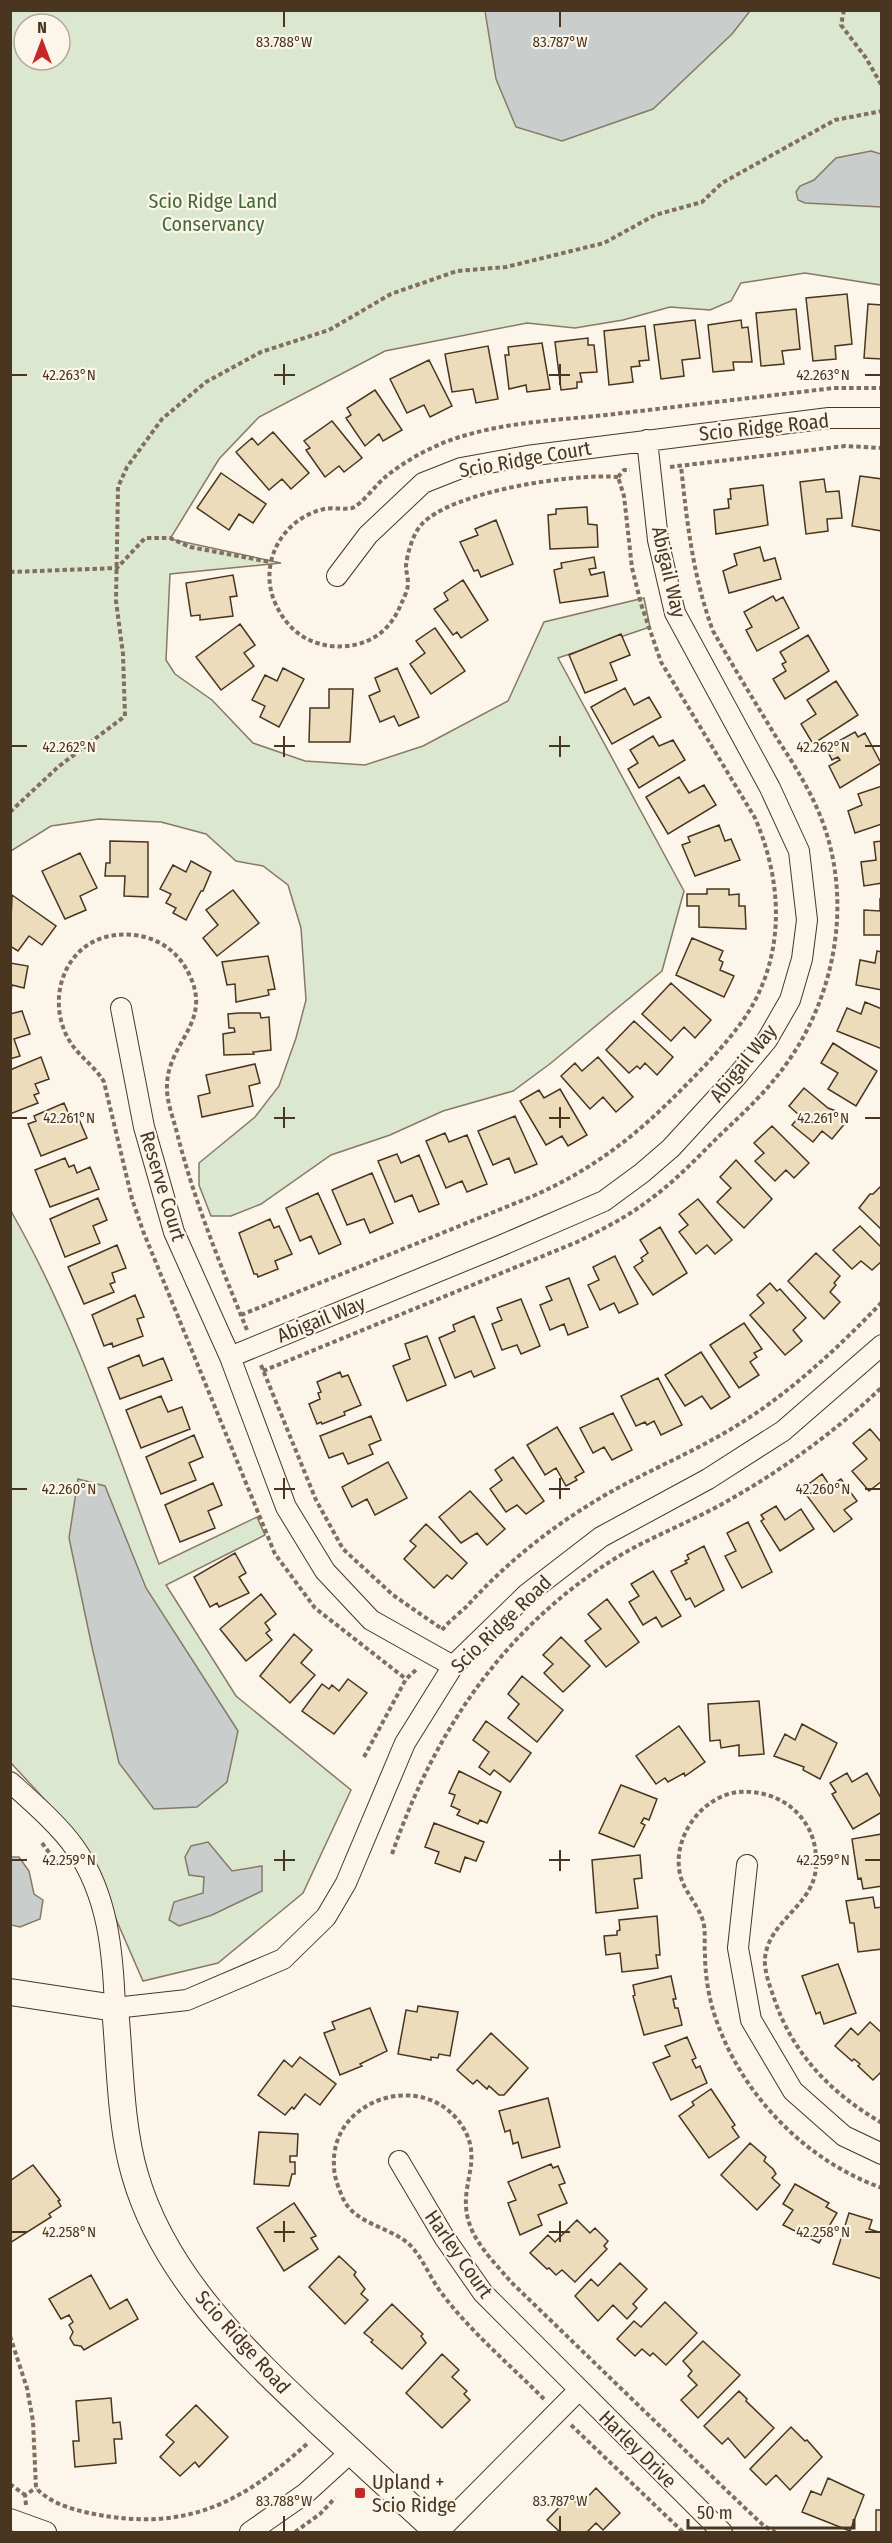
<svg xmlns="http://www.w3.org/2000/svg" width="892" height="2543" font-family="'Fira Sans Condensed',sans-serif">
	<rect width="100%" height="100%" fill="#fbf6e9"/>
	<path fill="#dce7d0" stroke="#887966" stroke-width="1.5" fill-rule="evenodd" d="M11,11h870v274l-76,-12 -64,10 -10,18 -21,9 -40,-3 -47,13 -48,8 -48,-5 -142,28 -126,66 -40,42 -49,80 111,24 -111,11 -4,86 9,14 37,26 41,43 52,18 60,4 58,-19 85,-45 36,-79 100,-24 6,29 -92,31 126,233 -22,80 -111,92 -38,28 -70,20 -53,24 -59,20 -70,49 -30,12h-20l-12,-31v-22l56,-46 24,-31 17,-48 10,-38 -5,-72 -13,-43 -25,-19 -27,-5 -30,-27 -45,-12 -62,-3 -48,7 -40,25zM24,24h36v36h-36z
		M10,1206l2,7c63,110 102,232 147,351l98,-47 8,18 -99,50 70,111 115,94 -48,103 -85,70 -75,18 -62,-142 -70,-76z"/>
	<path fill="#c9cecd" stroke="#887966" stroke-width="1.5" d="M485,11v-1l265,1 -18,23 -79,75 -91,32 -46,-14 -20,-48z
		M871,151l10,3v53l-76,-4 -7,-3 -2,-8 4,-6 14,-6 22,-22z
		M78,1479l27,7 41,102 92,143 -11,51 -30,25 -43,2 -35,-46 -27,-116 -23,-109z
		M208,1842l24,29 30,-5v25l-50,24 -33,11 -10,-6 5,-18 29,-9 1,-16 -15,-2 -4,-18 6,-11z
		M11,1857h8l10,14 5,23 9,6 -3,19 -20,8 -9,-2z"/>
	<path fill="#ecdcbc" stroke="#4a3520" stroke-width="1.5" d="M847,294l5,50 -17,2 1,13 -23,2 -7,-63z
		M868,304l14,1v54l-18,-1z
		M796,309l4,40 -18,2 2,13 -23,2 -5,-53z
		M695,320l5,38 -18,2 2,16 -23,3 -7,-54z
		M741,320l1,8 6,-1 4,35h-19l1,8 -21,2 -5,-47z
		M645,326l4,34 -10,1 1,5 -9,1 2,15 -24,3 -5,-54z
		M588,338v7h6l3,27 -17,1 2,9h-5v6l-16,2 -6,-48z
		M542,343l8,46 -23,3 -1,-7 -17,4 -4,-34h4l-1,-8z
		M488,346l10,53 -22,4 -3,-14 -21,3 -7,-38z
		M429,360l23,46 -22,11 -6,-12 -17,8 -17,-34z
		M375,390l27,40 -19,11 -4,-7 -14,12 -19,-28 5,-3 -4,-7z
		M332,421l30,37 -18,14 -5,-6 -14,11 -19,-27 4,-2 -6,-7z
		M273,432l36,41 -18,16 -9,-10 -13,11 -33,-38 16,-14 6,7z
		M221,473l45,31 -13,19 -14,-9 -10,16 -32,-22z
		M860,476l22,3v52l-30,-5z
		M824,479l2,13 13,-1 3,27 -15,1 1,12 -22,3 -6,-52z
		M763,485l5,40 -52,9 -2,-24 15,-2 -1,-9h3l-1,-10z
		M587,507l1,17 9,1 1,22 -48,2 -2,-34 8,-1v-5z
		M496,520l17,44 -32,13 -3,-7 -4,1 -14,-29 18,-7 -3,-6z
		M760,547l4,14 11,-3 6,21 -52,14 -6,-22 14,-6 -3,-11z
		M594,557l2,11 -7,1 2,6 13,-3 4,24 -48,7 -6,-33 8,-2 -1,-5z
		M233,575l4,21 -7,1 3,19 -33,4v-5l-9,1 -5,-33z
		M463,580l25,40 -27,18 -4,-6 -4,3 -19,-26 14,-9 -4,-7z
		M773,596l3,5 7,-4 16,31 -42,23 -11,-21 6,-3 -8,-15z
		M240,624l15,21 -11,8 10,13 -33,24 -25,-33z
		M435,628l30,43 -34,23 -21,-30 15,-11 -9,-12z
		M621,634l9,21 -20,8 7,17 -32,13 -16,-38z
		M808,635l21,36 -44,28 -12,-20 13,-8 -4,-7 4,-2 -6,-10z
		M283,668l21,11 -25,48 -19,-10 5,-11 -13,-6 13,-25 12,6z
		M397,668l22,49 -20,9 -5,-10 -14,6 -11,-26 11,-5 -5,-13z
		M836,681l22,34 -45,29 -12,-20 15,-10 -9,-14z
		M625,688l9,17 15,-8 12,20 -49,27 -21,-37z
		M329,689h24l-3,53h-41l1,-34h19z
		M855,732l3,5 7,-4 16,30 -41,25 -11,-22 11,-6 -2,-3 -6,3 -6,-12z
		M653,736l6,10 14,-6 12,20 -46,28 -11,-19 10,-6 -8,-13z
		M679,777l10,16 15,-8 12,20 -48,29 -22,-37z
		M882,786v38l-27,9 -7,-22 14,-6 -4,-11z
		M719,825l6,16 6,-2 9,21 -45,16 -13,-31 8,-3 -2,-5z
		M110,841l38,1v55l-24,-1 1,-20h-20l1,-13h4z
		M882,841v42l-18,3 -3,-24 15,-2 -2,-18z
		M80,853l17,35 -17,8 6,14 -21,9 -23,-48z
		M191,861l20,11 -8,19h-2l-15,29 -13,-7 3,-5 -10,-5 5,-9 -11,-5 13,-24 13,7z
		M707,889h22v6l10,-1v12h6l1,23 -47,-2v-21h-12v-12h20z
		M233,890l26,33 -42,33 -14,-18 15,-13 -12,-15z
		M12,895l44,31 -14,19 -13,-9 -11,15 -8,-5z
		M880,898l2,37h-18v-25l16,1z
		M692,938l31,13 -4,9 4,2 -3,8 14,6 -10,21 -48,-22z
		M877,951l5,1v38l-26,-5 4,-25 15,3z
		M268,956l7,33 -7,1 1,5 -33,7 -1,-18 -8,1 -5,-23z
		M10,963l18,3 -4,22 -12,-3 -2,10z
		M671,983l40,37 -16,18 -11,-11 -13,14 -29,-27z
		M865,1002l17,7v40l-45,-18 10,-23 14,6z
		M22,1011l8,23 -16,5 6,17 -10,3v-45z
		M239,1013h21l1,5 8,-1 2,33 -18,2 1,2 -30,1 -1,-21 12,-2 -1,-4h-5l-1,-14z
		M634,1021l39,36 -16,18 -12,-12 -5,6 -3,-3 -8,7 -23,-23z
		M833,1043l44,28 -21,35 -28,-17 10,-16 -17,-10z
		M41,1057l8,22 -14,5 4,9 -5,2 4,8 -28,11v-44z
		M598,1057l35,40 -17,15 -13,-15 -13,12 -29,-33 14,-13 7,8z
		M255,1064l5,19 -11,3 4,20 -51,11 -4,-21 12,-3 -4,-18z
		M804,1088l24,20 8,3 10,11 -14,17 -10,-8 -9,11 -21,-17 8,-9 -11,-10z
		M560,1089l27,46 -19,11 -6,-10 -16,9 -26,-44 19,-11 5,8z
		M64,1103l7,16 7,-2 9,21 -46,18 -13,-32 8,-3 -2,-5z
		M515,1116l22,48 -22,9 -6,-15 -16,7 -15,-34z
		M772,1126l37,37 -15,15 -8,-8 -11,11 -20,-20 9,-8 -10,-10z
		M445,1133l4,9 18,-7 20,49 -20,8 -5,-11 -16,7 -20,-47z
		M397,1154l4,9 18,-8 20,49 -20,8 -7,-17 -17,7 -17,-41z
		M65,1158l4,9 5,-2 3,8 13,-6 9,22 -49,18 -15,-37z
		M736,1160l36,39 -28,29 -27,-26 14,-14 -11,-11z
		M372,1173l21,50 -23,10 -6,-14 -17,6 -15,-35z
		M882,1185v45l-23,-22 11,-14h3z
		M318,1193l23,51 -22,10 -8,-18 -11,5 -14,-33z
		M98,1198l9,22 -14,6 7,17 -35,14 -15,-38z
		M698,1199l34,41 -17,14 -8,-9 -11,9 -17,-22 9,-7 -9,-11z
		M270,1219l4,9 5,-2 13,28 -17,7 3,8 -20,8 -1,-3h-3l-15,-41z
		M860,1226l22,22v13l-10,9 -11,-9 -9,8 -19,-19z
		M660,1227l27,46 -34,22 -19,-28 9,-6 -2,-3 7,-5 -8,-13z
		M117,1245l9,23 -14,5 3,9 -5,2 4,8 -30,12 -16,-37z
		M816,1253l24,23 -6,7 2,2 -6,7 10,10 -16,17 -36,-38z
		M615,1256l23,48 -19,9 -5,-10 -14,7 -12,-25 11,-5 -6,-13z
		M569,1278l19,49 -20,8 -4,-11 -14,6 -10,-25 12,-5 -6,-13z
		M770,1283l7,8 3,-2 26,29 -13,12 9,11 -17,14 -35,-40 14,-12 -7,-8z
		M135,1295l9,22 -7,2 6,17 -30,11 -1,-4 -8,3 -12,-31z
		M521,1299l19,47 -19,8 -4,-9 -15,5 -10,-26 10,-4 -5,-12z
		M474,1316l21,52 -21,9 -3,-6 -16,7 -16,-40 16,-7 -2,-6z
		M744,1323l18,26 -8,4 3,4 -7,5 9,13 -20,13 -29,-43z
		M427,1336l19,49 -39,16 -14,-35 17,-7 -5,-15z
		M701,1352l29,45 -19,12 -9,-13 -17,10 -20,-31z
		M139,1355l4,11 20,-8 9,22 -52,19 -12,-31z
		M340,1372l2,5 6,-2 13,30 -17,7 1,3 -23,9 -1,-2 -4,2 -8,-20 11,-5 -2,-6 3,-1 -4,-10z
		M658,1378l24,47 -21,10 -7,-14 -7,4 -2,-3 -9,4 -15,-30z
		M161,1396l7,16 14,-5 8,22 -49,19 -15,-38z
		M613,1413l19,37 -20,10 -8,-13 -11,6 -13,-25z
		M371,1416l10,24 -12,5 4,9 -25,10 -5,-11 -14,5 -9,-22z
		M557,1427l27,45 -9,5 2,3 -11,6 -10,-18 -11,7 -18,-30z
		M870,1429l12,14v38l-13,10 -17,-20 15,-12 -14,-16z
		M194,1435l9,22 -14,6 7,17 -35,14 -15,-37z
		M513,1457l31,44 -18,13 -9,-9 -11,7 -16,-23 12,-9 -7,-10z
		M388,1462l19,36 -32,17 -8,-16 -15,8 -10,-20z
		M822,1474l8,12 11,-7 16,22 -13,9 8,9 -18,13 -32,-43z
		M213,1483l9,22 -14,6 7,17 -35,14 -15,-37z
		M470,1491l35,38 -18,16 -10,-12 -16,10 -22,-26z
		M776,1506l9,14 16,-11 13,20 -34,22 -19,-30 3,-2 -3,-4z
		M748,1522l24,50 -30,16 -17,-32 11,-5 -9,-18z
		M426,1524l41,39 -15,16 -5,-4 -13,13 -30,-29 12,-13 -6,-5z
		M704,1546l20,44 -29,17 -5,-9 -4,2 -15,-29 16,-8 -2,-2 4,-2 -2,-4z
		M235,1553l11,20 -7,4 10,16 -30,14 -2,-4 -7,4 -16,-30z
		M653,1571l28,45 -19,11 -6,-10 -13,8 -14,-23 10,-6 -8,-12z
		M261,1594l15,20 -11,9 5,7 -4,3 6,7 -26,21 -26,-32z
		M607,1599l32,43 -33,25 -21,-26 16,-12 -13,-15z
		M294,1634l18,16 -11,13 14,12 -25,28 -30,-27z
		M561,1637l29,29 -27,26 -19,-19 9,-9 -10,-9z
		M522,1676l41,34 -26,32 -29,-24 11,-14 -11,-10z
		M348,1679l19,14 -33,41 -32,-23 20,-27 7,5 3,-4 7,6z
		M759,1701l5,53 -25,2v-11l-18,3 -1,-8 -10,1 -2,-37z
		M486,1721l45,32 -21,29 -16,-12 -4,5 -11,-8 10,-15 -16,-12z
		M802,1724l35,19 -17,36 -17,-9 1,-3 -30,-11 11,-22 10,6z
		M679,1726l26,36 -20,14 -1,-3 -16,9 -3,-4 -9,6 -20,-28z
		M459,1771l42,21 -14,31 -7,-3 -2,4 -21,-9 3,-5 -9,-4 4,-11 -6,-2z
		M847,1773l5,9 15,-9 15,27v12l-29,17 -21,-35 4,-2 -6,-9z
		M621,1785l36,14 -8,21 -5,-2 -3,5 4,2 -11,22 -35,-14z
		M434,1823l50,19 -8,19 -11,-4 -5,15 -25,-9 4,-11 -14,-5z
		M882,1834v52l-19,3 -2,-11 -3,1 -6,-40z
		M640,1855l2,23 -8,1 4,29 -42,5 -4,-53z
		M873,1897l2,11 7,-1v42l-24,3 -4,-29h-4l-4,-22z
		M657,1916l3,39h-4l2,13 -36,4 -2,-19 -14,2 -2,-19 13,-1v-4l3,-1 -1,-10z
		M838,1964l18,49 -32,11 -4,-12 -4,2 -14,-38z
		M671,1976l5,23h-3l2,9h3l4,17 -38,10 -11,-39 2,-1 -2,-10z
		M418,2006l40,6 -8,44 -11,-2 -1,4 -7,-1v3l-33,-6 8,-44 11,2z
		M370,2008l17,43 -27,13 2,2 -22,9 -16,-42 11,-4 -3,-7z
		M870,2022l12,11v38l-9,9 -15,-14 2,-2 -6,-5 -2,2 -17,-15 16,-18 7,7z
		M491,2033l37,35 -24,27h-5l-10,-9 -2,3 -10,-9 -4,4 -16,-14z
		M687,2037l9,21 -4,2 4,8 4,-2 7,17 -36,17 -18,-37 17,-7 -5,-10z
		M300,2057l36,27 -16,21 -15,-11 -11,15 -2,-2 -7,8 -27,-20 26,-35 8,7z
		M711,2089l24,36 -3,2 7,10 -30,21 -30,-42 15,-11 -2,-3z
		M548,2098l12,49 -38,11 -4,-16 -5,2 -3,-14 -5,2 -6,-21z
		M259,2132l39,2 -1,22h-7v6h5v12h-3l-3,12 -35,-2z
		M750,2143l16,14 -2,4 9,8 3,5 -4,4 8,7 -23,25 -36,-35z
		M551,2164l2,4 5,-2 7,17 -6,2 8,18 -29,12 4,10 -22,10 -12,-32 8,-3 -8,-18z
		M33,2165l27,35 -2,1 3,5 -12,8 2,3 -41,26v-62z
		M795,2184l34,19 -3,4 11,6 -18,30 -36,-18 10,-15 -10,-6z
		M294,2203l22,33 -5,2 7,11 -34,22 -27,-43z
		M849,2213l23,7 -3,9 13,4v46l-49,-15z
		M577,2220l13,13 5,-5 13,13 -4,5 3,3 -32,33 -13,-12 -6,5 -7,-7 -2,1 -17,-16 18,-18 7,7z
		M339,2256l17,16 -2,3 11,14 -4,5 7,6 -23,24 -36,-37z
		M620,2263l27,26 -14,15 4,4 -10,11 -14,-14 -15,16 -23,-25 16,-17 7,7z
		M91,2275l19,34 17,-10 11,20 -54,31 -3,-4 -7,-1 -4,-7 3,-6 -4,-7 4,-3 -4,-7 -8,4 -12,-20z
		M665,2302l32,31 -31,32 -13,-12 -3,3 -8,-7 -7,7 -18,-17 17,-18 7,6z
		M392,2304l31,30 -2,2 5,7 -24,26 -31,-27 2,-2 -9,-7z
		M703,2341l37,34 -42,43 -17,-18 16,-15 -9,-9 4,-5 -9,-10z
		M442,2354l17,16 -7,7 15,14 -3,3 6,6 -28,28 -36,-35z
		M739,2391l8,8 -1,2 28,27 -29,30 -17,-20 -6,6 -18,-18z
		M111,2398l2,25 7,-1 2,17h-8l2,24 -41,4 -2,-26h6l-3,-40z
		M196,2405l32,32 -29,30 -4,-5 -15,14 -20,-19 14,-15 -8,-7z
		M791,2427l14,14 2,-1 15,17 -32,33 -14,-15 -10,10 -16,-16z
		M828,2478l36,17 -14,36 -48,-19 9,-21 10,4z
		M596,2488l24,25 -17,17 -7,-7 -9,9h-27l-13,-12 23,-24 9,10z
		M876,2510h6v22h-6z"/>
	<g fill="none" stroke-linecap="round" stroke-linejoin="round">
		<defs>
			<path id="minor" d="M337,576l31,-41 55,-52 38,-15 66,-12 302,-38h53
				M121,1008l23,119 30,105 56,125 56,150 39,64 46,49 82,46
				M230,1357l270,-111 104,-45 38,-28 29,-25 66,-72 30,-36 23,-40 12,-41 5,-39 -8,-69 -29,-63 -95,-175 -17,-73 -11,-100
				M10,1782c21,19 49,43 65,66 33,47 38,104 40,160l72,-8 96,-41 43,-42 20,-34 59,-140 48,-77 74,-72 74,-57 107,-58 75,-48 99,-86
				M747,1865l-9,83 13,72 42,71 51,45 38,18
				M399,2161l45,76 39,56 239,239
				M10,2519l36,13
				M250,2532l56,-39 45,-41
				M438,2532l141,-142"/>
			<path id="tertiary" d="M10,1992l105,16c5,52 5,117 20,167 29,101 109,176 183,246 40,37 80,74 120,111"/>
		</defs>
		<use href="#minor" stroke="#4a3520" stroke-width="22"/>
		<use href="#tertiary" stroke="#4a3520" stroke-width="28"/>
		<path stroke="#7f6f5c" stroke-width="4" stroke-dasharray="4.5 3" stroke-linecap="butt" d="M844,10l-3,15 25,33 16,28
			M670,467l175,-21 37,2
			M618,477c-44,-4 -167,14 -197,48 -8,9 -14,29 -15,41 0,6 2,11 2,17 0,7 -4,15 -7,21 -12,31 -38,45 -70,42 -26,-3 -44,-18 -55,-41 -19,-40 5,-86 48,-96 9,-2 19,1 28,-1 9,-3 24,-23 32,-30 22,-18 51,-34 79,-42 46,-14 96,-16 143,-21 76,-9 152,-18 228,-27h48
			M618,477l6,-7h6
			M10,572l107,-4 28,-30h25l20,9 80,15
			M10,812l48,-45 67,-51 -2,-62 -7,-53 2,-114 9,-20 35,-48 44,-37 55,-30 68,-22 62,-36 66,-23 49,-4 98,-24 51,-28 47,-13 20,-19 113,-63 47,-9
			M241,1315l292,-119c61,-27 104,-61 151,-109 20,-20 40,-41 57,-64 45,-62 43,-138 14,-205l-94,-156 -20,-58 -9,-36 -8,-72 -6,-19
			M247,1330c-27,-66 -54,-132 -71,-201 -4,-14 -10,-30 -9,-45 2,-43 46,-62 22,-110 -15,-31 -46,-44 -79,-38 -47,9 -64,65 -41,104 9,16 26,26 35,42l28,117 11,32 132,323 40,54 91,71
			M261,1365l55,135 27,49 50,46 49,34
			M263,1371l314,-129c26,-13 52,-26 75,-44 24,-18 45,-40 66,-61 21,-20 42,-39 60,-62 55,-69 76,-167 45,-252 -11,-30 -28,-57 -45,-83 -22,-36 -44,-72 -65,-109 -20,-54 -26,-108 -32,-165
			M442,1630c7,-9 18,-17 26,-25 40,-44 87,-81 139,-111 42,-24 87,-42 129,-68 54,-33 102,-78 146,-124
			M364,1757l42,-78 11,-10
			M42,1843l17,23
			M392,1854c43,-124 113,-228 227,-298 34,-20 71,-34 105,-53 57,-32 111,-71 158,-116
			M882,2123c-52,-30 -91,-71 -109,-128 -4,-11 -9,-25 -8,-37 4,-40 54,-54 51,-98 0,-13 -3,-25 -10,-36 -13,-20 -32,-30 -55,-32 -43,-5 -80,42 -71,82 4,18 18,30 23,47 3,10 1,22 2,33 0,18 3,39 8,56 24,80 90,150 169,178
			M10,2336l17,52 6,33 3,67c15,16 38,22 58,26 93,18 148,-11 215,-72
			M544,2399c-34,-34 -72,-66 -101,-104 -12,-15 -19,-35 -32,-49 -20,-20 -58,-21 -69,-50 -4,-9 -8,-20 -8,-30 -4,-65 83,-95 123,-47 31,38 1,63 11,100 6,24 27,44 43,63l215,208 38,36 11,6
			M571,2425l112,107
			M10,2484l15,11
			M26,2505l-1,-10 11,-7
			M295,2532l25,-18 15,-16"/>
		<use href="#minor" stroke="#fbf6e9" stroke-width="20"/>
		<use href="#tertiary" stroke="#fbf6e9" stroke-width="26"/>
	</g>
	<path fill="none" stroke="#4a3520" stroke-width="2" d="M284,12v15M560,12v15M284,364v21M560,364v21M12,375h15M274,375h21M549,375h21M865,375h15M284,736v21M560,736v21M12,746h15M274,746h21M549,746h21M865,746h15M284,1107v21M560,1107v21M12,1118h15M274,1118h21M549,1118h21M865,1118h15M284,1478v21M560,1478v21M12,1489h15M274,1489h21M549,1489h21M865,1489h15M284,1850v21M560,1850v21M12,1860h15M274,1860h21M549,1860h21M865,1860h15M284,2221v21M560,2221v21M12,2232h15M274,2232h21M549,2232h21M865,2232h15M284,2516v15M560,2516v15"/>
	<rect fill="#c62828" stroke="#fbf6e9" stroke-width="2" x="354" y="2487" width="12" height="12" rx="3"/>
	<g text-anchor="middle" stroke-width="4.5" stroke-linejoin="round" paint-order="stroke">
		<g font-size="20" fill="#436837" stroke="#fbf6e9">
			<text x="213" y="208">Scio Ridge Land<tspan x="213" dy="23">Conservancy</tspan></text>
		</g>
		<g font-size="20" fill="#4a3520" stroke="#fbf6e9">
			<text transform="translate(764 427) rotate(-6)" y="7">Scio Ridge Road</text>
			<text transform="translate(525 459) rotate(-10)" y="7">Scio Ridge Court</text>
			<text transform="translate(669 572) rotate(77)" y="7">Abigail Way</text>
			<text transform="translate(743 1063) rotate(-51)" y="7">Abigail Way</text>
			<text transform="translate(163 1186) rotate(73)" y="7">Reserve Court</text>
			<text transform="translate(321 1319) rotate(-22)" y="7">Abigail Way</text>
			<text transform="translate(501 1624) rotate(-44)" y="7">Scio Ridge Road</text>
			<text transform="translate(459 2254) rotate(55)" y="7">Harley Court</text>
			<text transform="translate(243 2342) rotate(48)" y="7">Scio Ridge Road</text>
			<text transform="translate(638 2449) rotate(45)" y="7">Harley Drive</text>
		</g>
		<g font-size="20" fill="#4a3520" stroke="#fbf6e9" text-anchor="start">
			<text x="372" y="2489">Upland +<tspan x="372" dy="23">Scio Ridge</tspan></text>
		</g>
	</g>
	<g font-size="15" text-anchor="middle" fill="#4a3520" stroke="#fbf6e9" stroke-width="4.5" stroke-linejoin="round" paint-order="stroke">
		<text x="284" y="47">83.788°W</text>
		<text x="560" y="47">83.787°W</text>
		<text x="69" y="380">42.263°N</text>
		<text x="823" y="380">42.263°N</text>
		<text x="69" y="752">42.262°N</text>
		<text x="823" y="752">42.262°N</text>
		<text x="69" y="1123">42.261°N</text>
		<text x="823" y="1123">42.261°N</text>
		<text x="69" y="1494">42.260°N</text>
		<text x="823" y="1494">42.260°N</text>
		<text x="69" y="1865">42.259°N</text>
		<text x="823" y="1865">42.259°N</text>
		<text x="69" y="2237">42.258°N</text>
		<text x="823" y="2237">42.258°N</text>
		<text x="284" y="2506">83.788°W</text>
		<text x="560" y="2506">83.787°W</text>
	</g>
	<rect width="892" height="2543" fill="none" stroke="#4a3520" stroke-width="24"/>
	<g transform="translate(42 42)"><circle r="28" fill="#fbf6e9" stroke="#b4a999" stroke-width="1.5"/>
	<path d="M0-4.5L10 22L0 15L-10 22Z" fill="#c62828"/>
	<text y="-9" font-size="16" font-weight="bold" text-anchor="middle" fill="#4a3520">N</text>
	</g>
	<path d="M688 2519v9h166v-9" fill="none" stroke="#4a3520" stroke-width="3"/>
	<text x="697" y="2519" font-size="18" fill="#4a3520" stroke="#fbf6e9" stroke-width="4.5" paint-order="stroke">50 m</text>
</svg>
